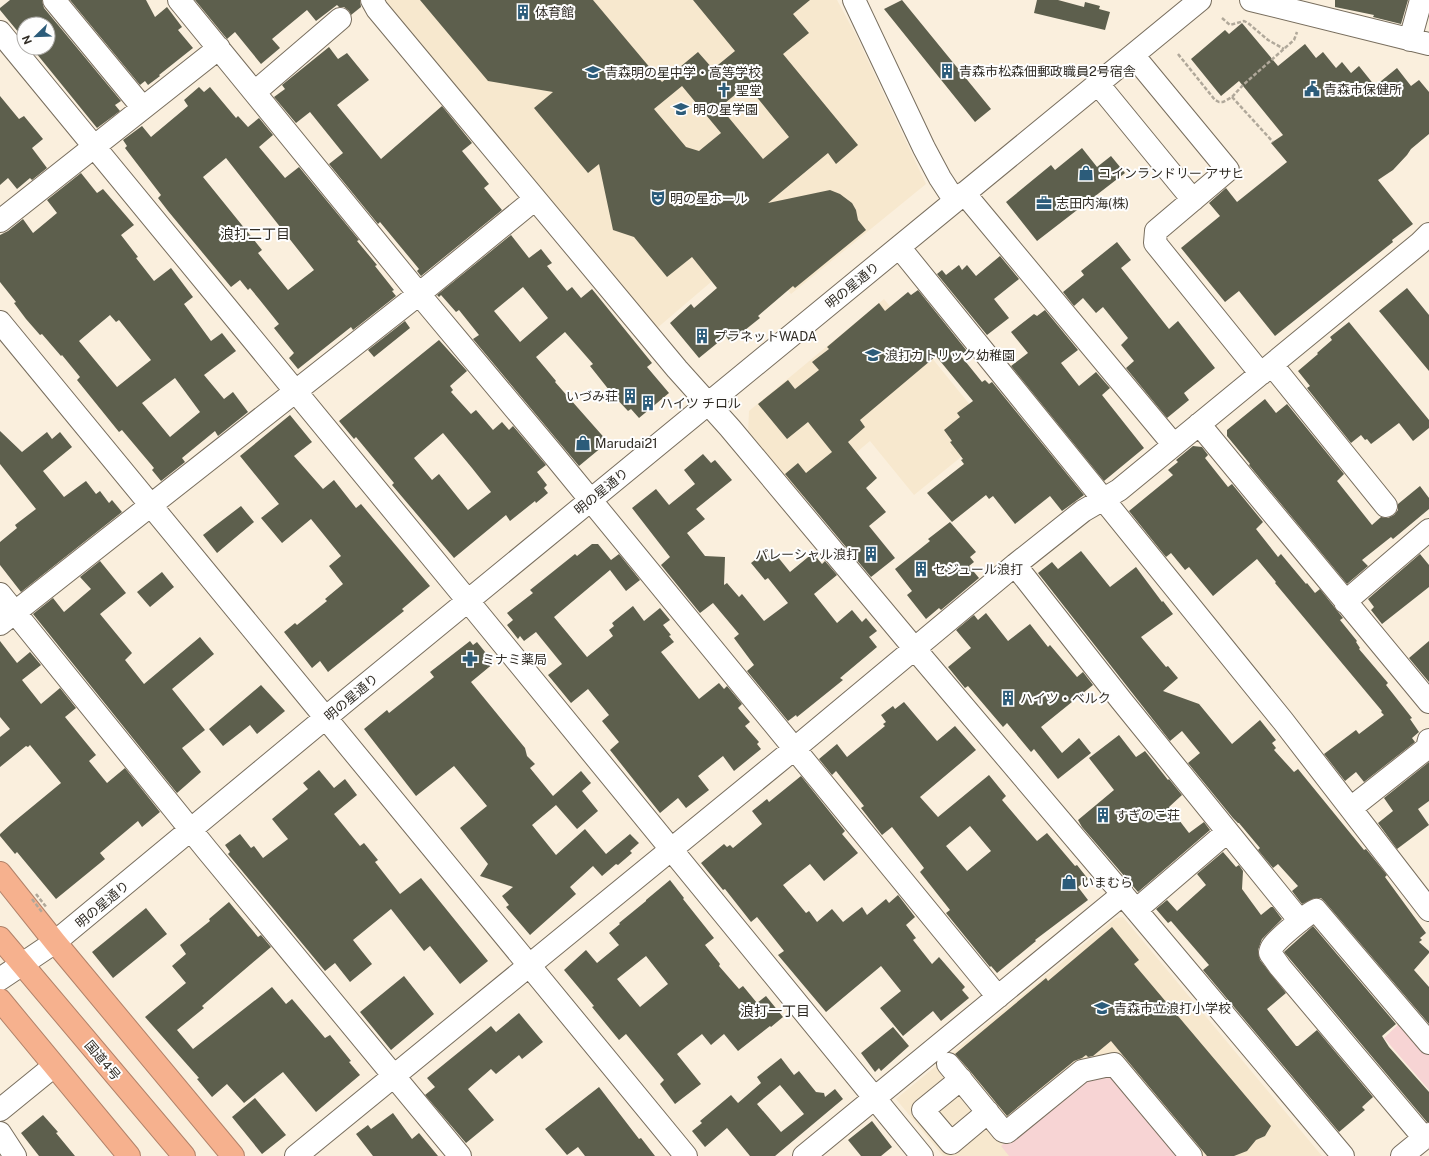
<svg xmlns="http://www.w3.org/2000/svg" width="1429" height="1156" font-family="'Public Sans','Noto Sans JP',sans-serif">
	<rect width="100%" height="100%" fill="#faefdd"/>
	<path fill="#f7e8ce" d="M358,0h479l19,35 70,149 -135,110 -39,-47 -96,82z
		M884,299l108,133 -78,63 -44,-54 -68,57 -54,-65 1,-22z
		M1123,917l199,239h-379l-47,-57 220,-181z"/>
	<path fill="#f7d4d4" d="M1403,1020l26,30v40l-45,-52z
		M1114,1077l66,79h-171l-8,-10 82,-68z"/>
	<path fill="#5d5f4d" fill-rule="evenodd" d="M10,0h32l2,8 77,93 -6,4 5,6 -23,17 -65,-80h16v-24h-24v15l-24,-29v-2z
		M70,0h76l9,17 12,-10 15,20 -4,3 15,18 -34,27 1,1 -12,9 -3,-4 -5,4z
		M195,0h165l1,7 -10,8 -2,-4 -5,-4h-5l-2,-2 -21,16 -9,-11 -35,29 8,9 -19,16 -26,-32 -8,7z
		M420,0h173l69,82 36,-30 15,17 22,-18 -42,-51h117l-17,14 16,19 -26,21 75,91 -22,19 -8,-11 -60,50 62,-13 10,4 12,9 4,7 2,10 8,10 -71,58 -2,-2 -35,30 2,2 -30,24 -4,-6 -27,22 -29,-35 21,-19 3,4 23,-20 -25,-31 -25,20 -33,-40 -21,-7 -14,-66 -11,9 -54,-65 19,-16 -65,-11zM747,85l42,52 -26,22 -43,-52zM682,86l39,47 -22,18 -13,-4 -32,-38z
		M902,0l89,109 -16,13 -91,-113z
		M1037,0h21l26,7 1,-5 15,4 -1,3 11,3 -5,18 -71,-17z
		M1335,0h73l-7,24 -28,-7 1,-2 -39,-8z
		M1242,23l36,43 27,-22 11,14 7,-6 13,16 6,-6 9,11 8,-7 16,20 22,-18 14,18 8,-6 10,12v42l-18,15 -4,6 -14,15 -15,10 35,44 -21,16 1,2 -118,94 -36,-45 -14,11 -44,-54 39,-32 -11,-13 17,-15 11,14 50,-40 -16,-19 12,-8 -44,-54 -18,15 -30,-37 34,-29 4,4z
		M329,47l9,12 9,-6 22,27 -32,25 44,54 61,-53 30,37 -10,8 27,33 -5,4 18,22 -81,66 -4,-5 2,-2 -39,-47 -2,2 -49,-60 14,-11 -33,-41 -14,11 -22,-26 11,-8 -3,-4z
		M199,87l5,5 6,-5 26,31 2,-2 10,11 11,-9 14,17 -14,12 26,31 14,-11 60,73 -2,1 20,24 -2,1 19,24 -2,1 4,5 -43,34 -2,-3 -53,42 -9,-11 5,-5 -20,-25 5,-4 -20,-25 -9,-11 -2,2 -8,-10 -9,7 -63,-76 -10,-13 3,-3 -36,-47 2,-2 -4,-6 19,-14 9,11 37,-31 -4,-6zM226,158l88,112 -26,20 -30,-37 4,-3 -59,-73z
		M0,96l19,23 5,-3 19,23 -11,9 15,20 -15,12 -2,-2 -13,11 -9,-11 -8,7z
		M1082,148l15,19 14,-11 14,17 -88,68 -31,-39 45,-37 4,5z
		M81,173l16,20 6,-4 31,36 -13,10 17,22 -2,1 18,23 17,-13 22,29 -9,7 27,37 11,-8 14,18 -32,24 20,24 9,-7 15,20 -30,24 -3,-5 -33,27 3,4 -24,19 -9,-11 2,-2 -32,-38 -3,2 -42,-52 3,-3 -18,-22 -1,1 -19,-22 -2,1 -14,-16 -12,-16 2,-1 -16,-20v-47l8,-4 15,-12 10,14 24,-20 -10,-13zM110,315l6,7 3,-2 32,40 -34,27 -38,-46zM175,378l25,34 -30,25 -28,-34z
		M511,235l18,23 12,-9 11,14 -5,3 20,25 5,-4 9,11 11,-9 60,74 -5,4 22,26 -30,25 -8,-9 -3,2 -15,-16 -23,-29 3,-2 -28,-32 -29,25 20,24 -1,1 53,60 -29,24 -106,-127 6,-4 -20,-25 -3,2 -15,-17 -2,2 -2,-2zM523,287l25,31 -28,24 -26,-31z
		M1117,242l14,18 -10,8 48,61 9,-8 37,47 -31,25 5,7 -22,18 -41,-50 8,-7 -13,-16 7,-7 -25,-31 -7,6 -13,-15 -9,8 -11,-14 21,-17 -3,-4z
		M1000,256l19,23 -25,20 15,19 -22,17 -50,-61 5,-4 4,5 13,-10 3,5 5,-5 9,11z
		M1407,288l22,27v56l-50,-60z
		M918,290l49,61 -6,5 21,26 3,-2 4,4 3,-2 92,113 -22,16 -12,-15 -35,28 -22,-28 -4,3 -3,-4 -34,27 -25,-29 37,-29 -3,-4 2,-1 -13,-17 2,-1 -8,-11 16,-13 -3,-4 16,-12 -37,-45 -76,64 5,7 -17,15 29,36 -11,10 20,24 -17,14 26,32 -24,19 -86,-103 13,-11 8,10 26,-21 -24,-30 -21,17 -29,-35 30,-24 7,9 24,-19 -7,-8 17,-13 -2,-2 52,-44 6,8 23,-19 3,3z
		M1045,310l33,40 -17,13 18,23 17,-14 14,16 -8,7 42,53 -40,33 -93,-115 17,-13 -17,-21 23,-18 3,2z
		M405,321l5,7 -36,29 -6,-7z
		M1349,322l80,98v8l-16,13 -14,-18 -28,21 -4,-5 -2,1 -4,-5 -10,8 -44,-55 3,-2 -12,-15 20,-17 -1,-1 15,-13 -2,-3z
		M439,340l28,31 -17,15 3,4 -2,2 20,22 5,-4 17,20 9,-8 7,8 4,-4 33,39 -9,7 10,13 -3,3 4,5 -12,10 -1,-2 -25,20 -4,-6 -52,43 -62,-73 2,-2 -38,-46 -2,2 -15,-18zM443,433l29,35 19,24 -23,18 -29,-36 -7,6 -18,-22z
		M1265,399l11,14 11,-9 57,70 -7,7 35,44 9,-8 7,1 6,-3 4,-5v-6l22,-18 9,12v11l-36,30 -2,-2 -29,23 6,6 -21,18 -98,-119 1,-1 -23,-28v-6z
		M290,415l22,27 -18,14 29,33 11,-9 22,28 5,-4 69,82 -28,23 2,2 -76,61 -8,-11 -8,7 -28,-36 11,-9 2,2 30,-24 -2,-2 18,-15 -14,-18 12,-10 -30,-37 -29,24 -21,-25 18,-14 -39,-48z
		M0,431l22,21 25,-20 5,7 8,-7 12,15 -29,24 21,26 22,-16 10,13 4,-3 9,12 3,-3 10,12 -101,80 -21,-27v-23l17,-14 -2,-3 21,-16 -36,-45z
		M1193,446l9,1 6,8 -3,3 23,29 4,-3 31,38 -7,7 22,28 3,-3 25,30 1,-1 8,10 5,-4 23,29 -3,2 17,21 -1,1 4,6 -1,1 29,34 -2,2 26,33 -2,1 9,13 -7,6 3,4 -51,40 -8,-10 -11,9 -21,-27 32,-24 3,4 25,-19 -3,-3 1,-1 -107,-128 1,-1 -19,-23 -44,37 -24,-29 -4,3 -14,-17 -5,4 -37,-46 44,-36 -5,-5 10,-8 -2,-2z
		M703,454l8,9 4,-3 17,20 -36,29 9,10 -18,14 18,23 20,1 -1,28 3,-2 12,14 3,-3 22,27 24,-18 -20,-25 -3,2 -14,-17 14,-11 7,8 5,-4 13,16 23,-19 9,11 3,-3 12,14 -23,19 23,29 15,-13 10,12 4,-4 11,13 -8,6 8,10 -37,31 3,2 -46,37 -1,-2 -8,6 -41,-50 7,-6 -20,-27 5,-4 -26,-31 -13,10 -39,-48 9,-8 -38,-49 24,-19 13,16 26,-21 -11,-14z
		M241,506l13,16 -37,31 -14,-18z
		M950,522l26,30 -6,5 4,5 -5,4 10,12 -38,32 -2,-2 -13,11 -19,-24 5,-4 -17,-22 35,-28 -2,-2z
		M592,544h6l13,16 8,-6 21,26 -14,11 -16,-21 -56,47 33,40 26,-21 -4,-6 5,-4 -2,-3 21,-17 11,15 16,-13 10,12 -7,5 8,10 -2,1 5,6 -13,10 38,47 20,-16 5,6 3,-3 15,18 -4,4 12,14 -5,4 14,16 -2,2 4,5 -27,22 -11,-15 -25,20 11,14 -23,18 -8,-10 -18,15 -50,-63 9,-8 -17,-21 7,-6 -21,-26 -17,14 -23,-28 14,-11 -26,-32 -12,9 -4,-5 -2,3 -11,-14 6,-5 -6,-7 26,-20 -3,-3 45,-36 2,2z
		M1081,551l29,36 26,-20 26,35 1,-1 10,13 -32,23 25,30 2,-1 10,12 -15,13 36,13 33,40 28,-24 16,20 -4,3 4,5 -2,2 20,22 4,-3 66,81 2,-1 21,26 -2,2 41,56 -6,5 2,2 -3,2 10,9v2l-15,17 15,17v37l-104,-122 -4,-4h-6l-13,6 -10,-13 6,-5 -20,-22 -5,4 -15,-18 2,-2 -21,-25h-1l-5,-5 -45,-55 12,-10 -18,-22 -12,10 -132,-168 14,-11 6,7z
		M1420,554l9,11v22l-47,37 -11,-14 3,-3 -6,-8z
		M100,561l26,32 -26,21 32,39 -7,7 19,24 56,-47 14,17 -42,35 33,41 -23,18 19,24 -24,21 -144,-179 20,-16 11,14 27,-23 -11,-12z
		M162,572l12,15 -24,20 -13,-15z
		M986,613l22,28 22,-17 18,23 2,-2 27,32 6,-5 10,13 -52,42 21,26 17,-15 12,15 -33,26 -24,-30 -3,3 -24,-29 -4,4 -35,-41 -3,2 -17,-21 23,-19 -15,-18 18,-15 4,5z
		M0,641l17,22 13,-11 11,13 -19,15 19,24 19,-16 16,20 -11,9 31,38 -7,6 18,22 18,-15 35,44 -18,15 -4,-6 -38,32 5,6 -49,40 -39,-47 -2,2 -15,-18v-2l10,-9 51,-42 -31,-38 -2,2 -2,-1 -26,21v-30l10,-8 -10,-12z
		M470,641l3,4 4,-3 17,21 -23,19 54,66 2,8 8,8 -5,4 23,28 28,-25 10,12 -9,8 16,20 -21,18 -21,-24 -24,20 24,30 29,-26 21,25 24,-20 9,9 -9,8 2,2 -14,12 -2,-1 -14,12 -9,-10 -23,21 6,7 -46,41 -24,-28 3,-2 -7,-9 11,-9 -33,-11 8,-12 -28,-36 27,-22 -33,-40 -38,30 -52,-67 23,-19 2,3 45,-36 -4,-5z
		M1429,641v41l-20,-24z
		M261,685l24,26 -28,23 -7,-9 -27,21 -14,-17z
		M904,702l33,39 18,-15 21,24 -56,47 18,20 51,-42 17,21 -4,4 35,41 10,-8 28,33 2,-1 11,14 -10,8 10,13 -53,40 1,1 -39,32 -6,-7 -1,1 -44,-54 4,-3 -30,-38 4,-4 -32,-41 -10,8 -21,-27 3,-2 -28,-35 -4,4 -13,-16 18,-15 10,13 38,-31 -2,-2 3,-2 -5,-7 12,-9 2,3zM970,826l21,25 -24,20 -21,-25z
		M1119,735l17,22 9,-6 23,29 1,-1 13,16 -13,12 20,26 15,-11 6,8 -72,62 -56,-65 -4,-7 36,-30 -25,-32z
		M1429,762v39l-11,8 11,16 -32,24 -19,-26 15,-12 -9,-13z
		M319,770l15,18 11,-9 12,16 -23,19 26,32 4,-3 14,17 -3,2 25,32 21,-16 67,83 -28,23 -30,-38 -6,5 -33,-42 -38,31 19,24 -22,18 -15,-19 -10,8 -97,-117 2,-2 -5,-7 15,-11 11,14 3,-2 9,12 25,-19 -16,-20 36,-30 -5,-6z
		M801,776l44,55 -3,3 16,19 -34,28 -14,-17 -27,21 23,28 3,-2 8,11 15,-13 11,13 19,-15 5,8 19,-16 3,4 9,-8 17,22 -9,8 10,13 -3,2 19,24 7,-7 26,30 -3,3 7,8 -28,23 -8,-10 -30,25 -23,-28 21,-17 -20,-25 -55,46 -48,-57 6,-4 -27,-34 -6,5 -26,-33 -2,1 -22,-27 23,-19 3,3 3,-2 3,3 29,-24 -10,-13 15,-12 2,3z
		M1223,852l13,15 3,-2 4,6 -1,18 19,26 10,-8h2l9,12 -20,20 -4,11 2,10 26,33 -19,16 29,37h2l19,-16 56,67 -11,10 3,3 -26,22 -136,-162 6,-5 -38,-44 -3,2 -12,-14 11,-9 10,11 29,-26 -9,-11z
		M670,880l14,18 -1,1 31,39 -9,7 15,19 -1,2 20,23 4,-3 14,17 9,-7 17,21 -12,10 -1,-1 -32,25 -14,-17 -13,11 -9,-11 -25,20 24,30 -26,20 -15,-20 4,-4 -38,-46 -7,6 -27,-33 2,-1 -30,-36 22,-20 11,13 22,-18 -10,-12 11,-9 -1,-1 27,-22v-1zM646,956l22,28 -28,23 -23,-28z
		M229,902l29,35 3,-2 10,12 -69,59 2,2 -27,22 16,19 79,-62 14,17 6,-5 33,39 5,-3 21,26 -2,1 11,13 -44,37 -33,-40 -39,31 -17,-19 -15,13 -15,-18 2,-1 -54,-61 41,-34 -14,-17 14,-12 -6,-9 30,-24 -1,-2z
		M146,908l21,26 -54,44 -21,-26z
		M1313,926l83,98 -14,12 7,11 40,45v30h-2l-143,-170z
		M1112,927l27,33 -5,4 137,162 -6,10 -9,4 -9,11 -13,5h-27l-96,-115 -18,15 -5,1 -2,-2 -4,3 -8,3 -67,55 -37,-45 -15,-17 91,-76 2,3z
		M404,976l30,38 -43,36 -31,-38z
		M519,1013l24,29 -21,17 -3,-4 -23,19 -5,-5 -23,20 26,31 -28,23 -41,-48 10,-8 -8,-9 64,-52 5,6z
		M893,1027l16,19 -28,25 -2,-3 -4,4 -14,-19z
		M781,1058l13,17 5,-4 17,21 8,1 1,4 10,-8 8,10 -68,57h-25l-23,-28 -22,19 -13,-16 10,-8 -2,-2 31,-26 7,8 23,-20 -4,-6zM780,1085l24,29 -23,18 -24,-28z
		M599,1087l40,52 2,-1 14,18h-70l-7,-9 -11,8 -22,-26z
		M255,1098l31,37 -24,19 -30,-37z
		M393,1113l19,26 7,-6 19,23h-65l-17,-22 12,-9 3,4z
		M43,1115l15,17 -2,1 19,23h-36l-18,-23z
		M872,1121l20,26 -11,9h-20l-13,-16z"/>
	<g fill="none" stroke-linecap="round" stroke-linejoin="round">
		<defs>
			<path id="minor" d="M54,0l89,108
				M179,0l240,294 133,159 446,544
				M372,0l5,9 300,360 53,59 184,220 222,262 207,246
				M854,0l70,148 16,30 15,23
				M1251,0l178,44
				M0,32l468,569 454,555
				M1410,40l11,-40
				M1133,55l95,115 -72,61 -1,12 106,131
				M1098,84l95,116
				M255,92l85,-73
				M964,193l209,251
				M0,221l219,-173
				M899,247l384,474 146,189
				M0,322l686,834
				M1272,365l114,141
				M1199,424l230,278
				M1015,565l106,135 179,221
				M0,594l207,256 253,306
				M1345,602l84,-72
				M0,624l419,-330 115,-94
				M1351,808l76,-60 2,-8
				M1136,910l91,-78
				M0,979l55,-37 292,-242 853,-700
				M948,1064l55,67 4,1 75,-61 32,-7 77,92
				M961,1079l-38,31 28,33 37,-31
				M0,1110l54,-44
				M0,1133l15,23
				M1424,1138l-144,-171 -10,-14c0,-2 1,-4 2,-6 5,-8 36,-34 44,-37l113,133
				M296,1156l498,-407 221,-184 68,-54 36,-21 301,-247 9,-9
				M804,1156l319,-262
				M1402,1156l27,-22"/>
			<path id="highway" d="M0,873l55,69 178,214
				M0,938l184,218
				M0,1000l129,156"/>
		</defs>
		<use href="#minor" stroke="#786e5e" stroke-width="24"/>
		<use href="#highway" stroke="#b18269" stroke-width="24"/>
		<path stroke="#b0a89a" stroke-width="2.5" stroke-dasharray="4 2" stroke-linecap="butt" d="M1222,18l8,7 14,-4 4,2 20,17 16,9
			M1178,54l37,46 4,2h4l9,-5 11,-12 51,-45 3,-8
			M1232,97l41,45"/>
		<use href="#minor" stroke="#fff" stroke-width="22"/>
		<use href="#highway" stroke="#f6b18e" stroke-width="22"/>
		<path stroke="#b0a89a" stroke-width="2.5" stroke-dasharray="4 2" stroke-linecap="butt" d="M36,894l11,14
			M32,899l10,13"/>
	</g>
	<defs>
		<symbol id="building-bare" viewBox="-9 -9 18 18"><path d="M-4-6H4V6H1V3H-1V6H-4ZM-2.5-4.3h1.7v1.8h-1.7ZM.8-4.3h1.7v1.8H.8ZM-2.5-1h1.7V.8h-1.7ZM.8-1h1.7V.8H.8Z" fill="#2c5c7a" stroke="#fefefe" stroke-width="2.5" paint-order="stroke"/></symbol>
		<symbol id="school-bare" viewBox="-9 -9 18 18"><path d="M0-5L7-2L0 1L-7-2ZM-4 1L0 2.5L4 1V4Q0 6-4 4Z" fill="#2c5c7a" stroke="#fefefe" stroke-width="2.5" paint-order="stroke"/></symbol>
		<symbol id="civic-bare" viewBox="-9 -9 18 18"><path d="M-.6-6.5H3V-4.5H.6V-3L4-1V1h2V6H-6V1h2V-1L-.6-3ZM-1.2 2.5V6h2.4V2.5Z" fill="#2c5c7a" stroke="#fefefe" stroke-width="2.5" paint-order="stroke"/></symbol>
		<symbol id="church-bare" viewBox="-9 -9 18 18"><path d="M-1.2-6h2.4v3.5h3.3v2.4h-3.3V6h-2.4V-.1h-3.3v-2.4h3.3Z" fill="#2c5c7a" stroke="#fefefe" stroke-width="2.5" paint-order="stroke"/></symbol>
		<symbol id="shop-bare" viewBox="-9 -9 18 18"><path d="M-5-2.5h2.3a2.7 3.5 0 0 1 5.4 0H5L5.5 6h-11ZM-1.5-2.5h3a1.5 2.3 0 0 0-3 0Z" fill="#2c5c7a" stroke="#fefefe" stroke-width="2.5" paint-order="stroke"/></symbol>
		<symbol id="theatre-bare" viewBox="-9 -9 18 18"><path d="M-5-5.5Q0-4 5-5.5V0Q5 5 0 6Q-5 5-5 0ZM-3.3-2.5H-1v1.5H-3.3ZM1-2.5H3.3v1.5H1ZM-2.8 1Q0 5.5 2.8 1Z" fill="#2c5c7a" stroke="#fefefe" stroke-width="2.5" paint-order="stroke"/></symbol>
		<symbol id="office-bare" viewBox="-9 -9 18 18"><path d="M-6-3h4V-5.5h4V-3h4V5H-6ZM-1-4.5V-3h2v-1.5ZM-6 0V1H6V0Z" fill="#2c5c7a" stroke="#fefefe" stroke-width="2.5" paint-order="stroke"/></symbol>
		<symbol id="pharmacy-bare" viewBox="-9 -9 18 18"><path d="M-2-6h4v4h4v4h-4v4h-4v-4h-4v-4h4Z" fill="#2c5c7a" stroke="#fefefe" stroke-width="2.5" paint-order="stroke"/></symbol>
	</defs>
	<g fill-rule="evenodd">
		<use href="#building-bare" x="512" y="1" width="22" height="22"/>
		<use href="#building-bare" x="936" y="60" width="22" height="22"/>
		<use href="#school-bare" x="582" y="61" width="22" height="22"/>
		<use href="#civic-bare" x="1301" y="78" width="22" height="22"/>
		<use href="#church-bare" x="713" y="79" width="22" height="22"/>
		<use href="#school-bare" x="670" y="98" width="22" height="22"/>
		<use href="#shop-bare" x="1075" y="162" width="22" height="22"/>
		<use href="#theatre-bare" x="647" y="187" width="22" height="22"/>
		<use href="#office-bare" x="1033" y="192" width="22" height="22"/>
		<use href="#building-bare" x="691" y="325" width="22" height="22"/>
		<use href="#school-bare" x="862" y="344" width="22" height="22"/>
		<use href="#building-bare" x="619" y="385" width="22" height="22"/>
		<use href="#building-bare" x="637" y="392" width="22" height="22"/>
		<use href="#shop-bare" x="572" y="432" width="22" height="22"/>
		<use href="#building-bare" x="860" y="543" width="22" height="22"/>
		<use href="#building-bare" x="910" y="558" width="22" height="22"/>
		<use href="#pharmacy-bare" x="459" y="648" width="22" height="22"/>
		<use href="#building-bare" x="997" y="687" width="22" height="22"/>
		<use href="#building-bare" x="1092" y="804" width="22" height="22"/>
		<use href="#shop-bare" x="1058" y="871" width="22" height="22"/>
		<use href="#school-bare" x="1091" y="997" width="22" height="22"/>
	</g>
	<g text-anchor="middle" stroke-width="4" stroke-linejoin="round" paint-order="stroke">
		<g font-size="13" fill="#302c25" stroke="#fefefe" text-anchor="start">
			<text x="535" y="17">体育館</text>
			<text x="959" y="76">青森市松森佃郵政職員2号宿舎</text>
			<text x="605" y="77">青森明の星中学・高等学校</text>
			<text x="1324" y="94">青森市保健所</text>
			<text x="736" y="95">聖堂</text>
			<text x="693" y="114">明の星学園</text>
			<text x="1098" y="178">コインランドリー アサヒ</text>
			<text x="670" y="203">明の星ホール</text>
			<text x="1056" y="208">志田内海(株)</text>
			<text x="714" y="341">プラネットWADA</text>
			<text x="885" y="360">浪打カトリック幼稚園</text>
			<text x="618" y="401" text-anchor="end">いづみ荘</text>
			<text x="660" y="408">ハイツ チロル</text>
			<text x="595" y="448">Marudai21</text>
			<text x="859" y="559" text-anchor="end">パレーシャル浪打</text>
			<text x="933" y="574">セジュール浪打</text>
			<text x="482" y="664">ミナミ薬局</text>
			<text x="1020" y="703">ハイツ・ベルク</text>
			<text x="1115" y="820">すぎのこ荘</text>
			<text x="1081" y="887">いまむら</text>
			<text x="1114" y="1013">青森市立浪打小学校</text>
		</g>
		<g font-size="13" fill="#302c25" stroke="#fefefe">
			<text transform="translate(852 285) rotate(-39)" y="5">明の星通り</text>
			<text transform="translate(601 491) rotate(-39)" y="5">明の星通り</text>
			<text transform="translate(351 697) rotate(-40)" y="5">明の星通り</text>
			<text transform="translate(102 904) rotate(-40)" y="5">明の星通り</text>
			<text transform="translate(103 1060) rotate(50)" y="5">国道4号</text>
		</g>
		<g font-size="14" fill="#302c25" stroke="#fefefe">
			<text x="255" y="239">浪打二丁目</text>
			<text x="775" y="1016">浪打一丁目</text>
		</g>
	</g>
	<g transform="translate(36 36) rotate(247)"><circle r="19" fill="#fefefe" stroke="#acaaa7"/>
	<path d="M0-3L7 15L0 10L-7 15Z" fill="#2c5c7a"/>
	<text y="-6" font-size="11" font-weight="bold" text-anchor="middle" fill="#302c25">N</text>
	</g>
</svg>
